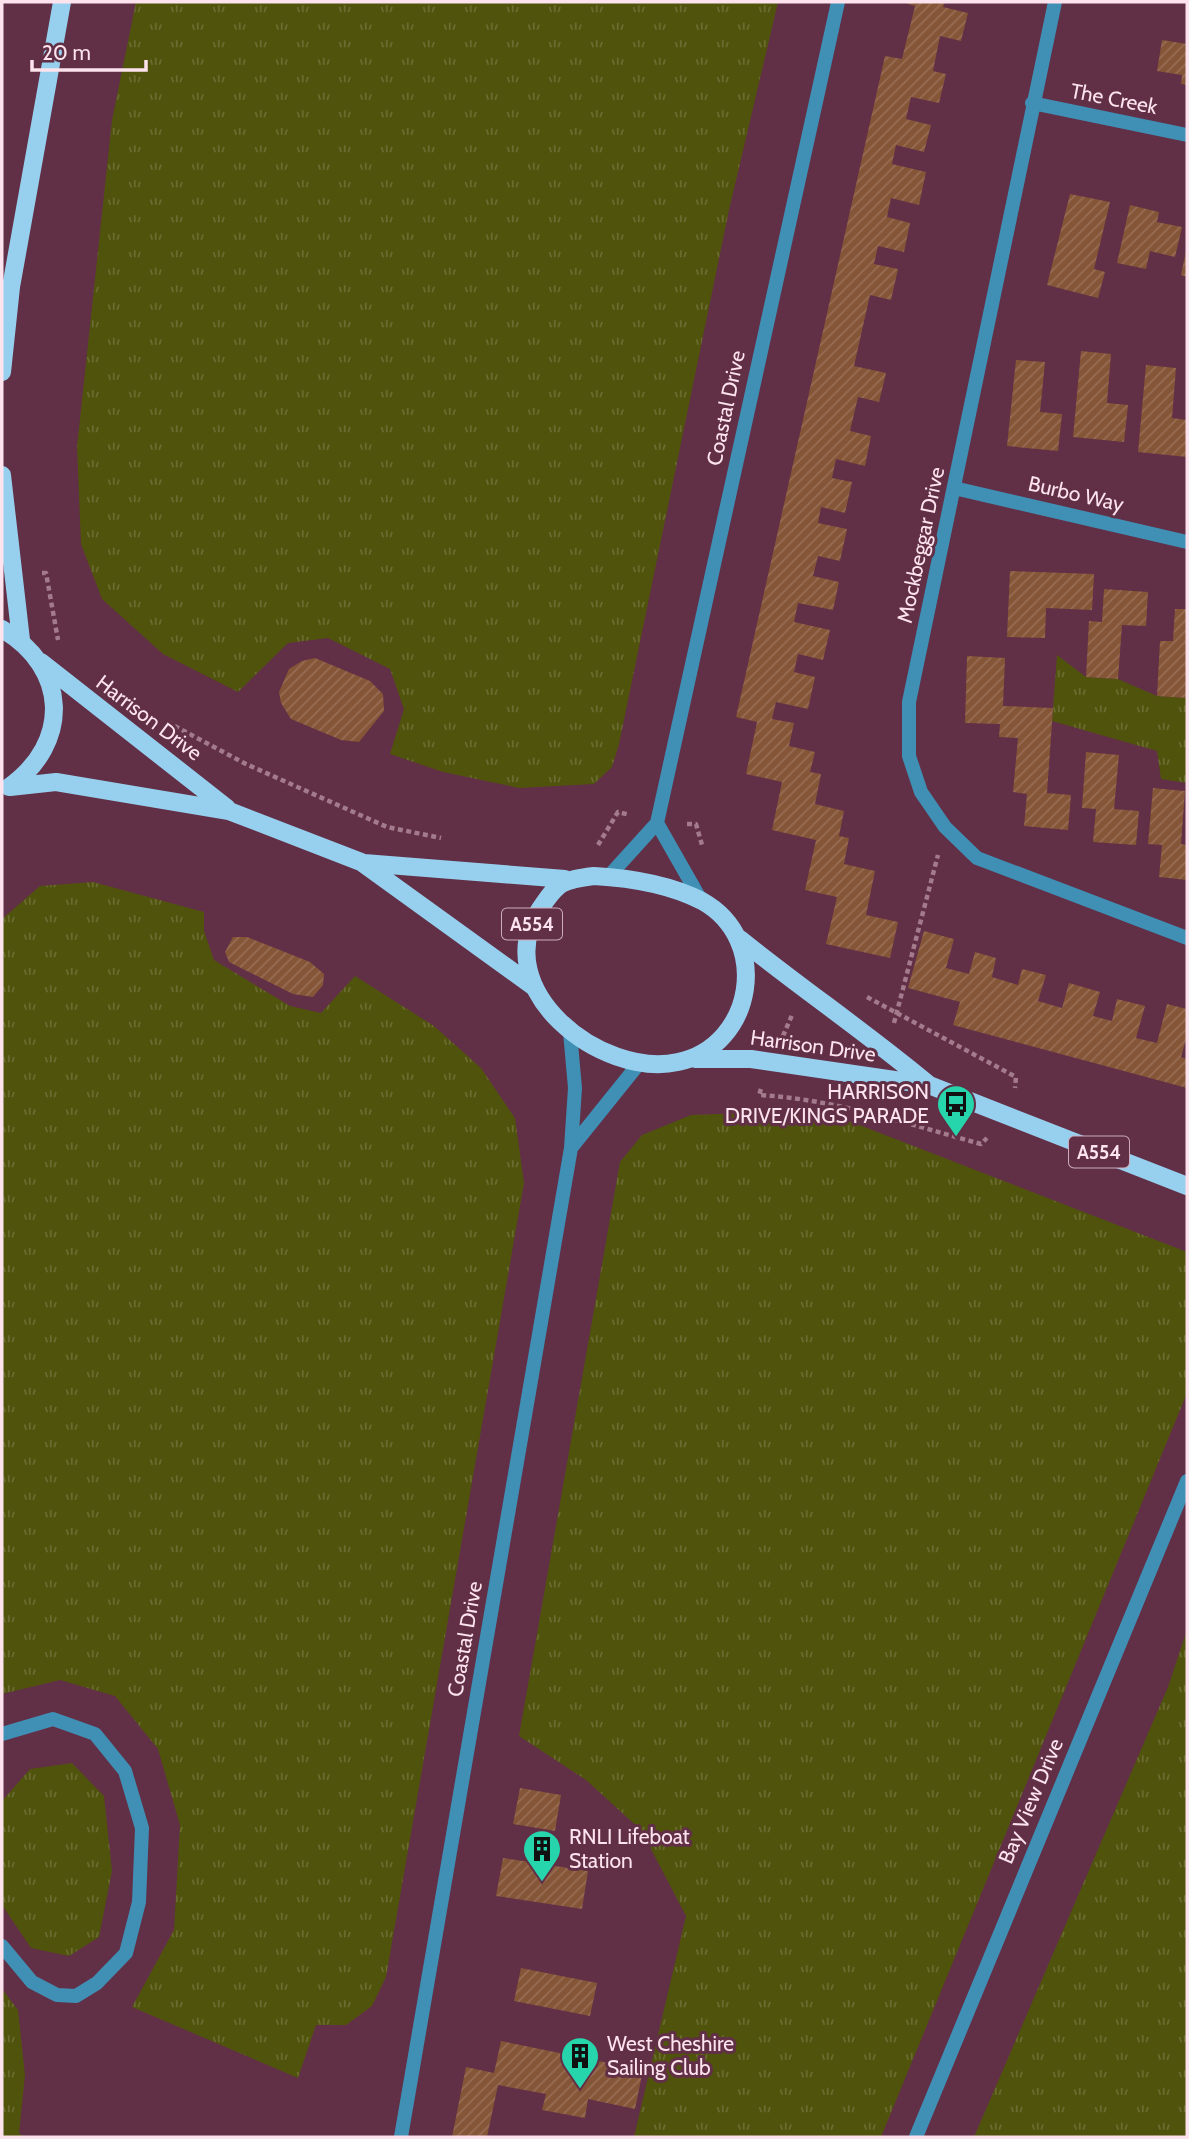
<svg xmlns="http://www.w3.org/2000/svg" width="1189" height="2139" font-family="Cabin,sans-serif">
	<defs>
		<pattern id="grass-tufts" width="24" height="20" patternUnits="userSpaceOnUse" patternTransform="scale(1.75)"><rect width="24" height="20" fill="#50530c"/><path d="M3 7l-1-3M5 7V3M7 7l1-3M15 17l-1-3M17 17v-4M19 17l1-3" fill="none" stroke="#6a6c30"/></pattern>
		<pattern id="building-hatch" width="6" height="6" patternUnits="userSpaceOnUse" patternTransform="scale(1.75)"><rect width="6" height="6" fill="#855537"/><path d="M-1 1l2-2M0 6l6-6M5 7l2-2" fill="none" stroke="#976d54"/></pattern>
	</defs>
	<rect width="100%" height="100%" fill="#612f46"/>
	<path fill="url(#grass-tufts)" d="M136,2h642l-49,208 -110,534 -7,23 -18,17 -75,4 -76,-16 -53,-18 14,-45 -14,-40 -62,-31 -40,5 -50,49 -75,-38 -61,-55 -21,-55 -4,-97 35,-327z
		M1057,655l29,22 32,2 39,17 30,2v85l-26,-4 -4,-28 -105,-30z
		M93,882l111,30v19l10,29 76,46 31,7 34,-37 79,50 47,42 34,50 9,65 -138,794 -14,29 -26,19h-30l-18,53 -166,-71 42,-77 6,-105 -22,-76 -43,-53 -55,-16 -58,14v-775l38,-33z
		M749,1113l82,1 356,138v141l-306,744h-247l52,-221 -45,-86 -55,-50 -67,-44 101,-574 22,-27 49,-20z
		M1187,1630v507h-213l194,-450z
		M72,1763l32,33 8,75 -13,66 -30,19 -38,-8 -29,-43v-104l28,-32z
		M2,1989l16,21 7,65 -6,58 5,4h-22z"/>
	<path fill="url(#building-hatch)" d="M903,2h42l-2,5 25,6 -7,28 -21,-5 -7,35 13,3 -7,29 -28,-6 -5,22 25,6 -7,27 -28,-7 -4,19 34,8 -7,33 -28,-7 -4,19 23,6 -6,29 -26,-6 -4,18 24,5 -7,31 -21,-5 -16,71 32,7 -7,29 -21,-5 -8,34 21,5 -6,30 -29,-7 -4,19 20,4 -7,31 -24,-6 -3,16 29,6 -7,32 -22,-5 -5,20 26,6 -6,28 -35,-7 -4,19 36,8 -7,30 -25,-6 -4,18 21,5 -7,32 -32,-7 -4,17 22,4 -5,23 26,6 -5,20 11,2 -6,30 29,7 -5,25 10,2 -5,26 31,7 -9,44 32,7 -8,36 -64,-14 11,-47 -32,-7 11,-50 -44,-10 10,-48 -36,-8 11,-52 -21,-5 149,-661 17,3 13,-53z
		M1162,40l25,4v41l-6,-1 1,-9 -25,-4z
		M1070,194l40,8 -16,67 11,3 -7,26 -51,-13z
		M1130,205l29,7 -2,10 25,5 -7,30 -25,-6 -4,18 -29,-6z
		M1186,251h1v26l-6,-2z
		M1081,351l30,3 -4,49 21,2 -4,37 -51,-5z
		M1016,360l29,2 -5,50 22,2 -4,37 -51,-5z
		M1146,365l30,3 -4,50 15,2v37l-49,-5z
		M1010,571l84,3 -2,36 -46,-2 -1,30 -38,-1z
		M1104,589l44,3 -2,34 -24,-1 -4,54 -32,-2 3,-56 13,1z
		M1175,609h12v89l-30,-2 3,-55h13z
		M967,656l38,2 -2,48 50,2 -6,85 24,2 -3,35 -44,-4 3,-32 -14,-2 5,-54 -19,-1 1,-13 -35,-1z
		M315,658l55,23 13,13 1,17 -25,31 -18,-2 -50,-21 -10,-16 -2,-11 10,-23 13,-8z
		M1086,752l33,3 -5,54 25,2 -3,34 -43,-3 3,-33 -14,-1z
		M1153,788l32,3 -4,53 6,1v35l-28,-3 3,-32 -14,-1z
		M924,931l30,8 -8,29 23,6 6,-22 21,6 -4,19 26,8 4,-16 24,6 -8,26 24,7 7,-25 31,9 -7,24 19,5 5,-22 28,7 -9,32 21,5 10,-39 20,5v27l-6,21 6,2v29l-234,-63 7,-23 -52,-14z
		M233,937h14l63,25 14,12 -1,11 -10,12 -20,-3 -64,-32 -4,-10z
		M520,1788l41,7 -6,36 -42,-7z
		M503,1858l85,13 -6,38 -86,-13z
		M521,1968l76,15 -7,33 -76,-15z
		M501,2041l142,29 -8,39 -47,-10 -3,19 -43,-8 4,-16 -48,-9 -11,52h-35l14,-70 28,6z"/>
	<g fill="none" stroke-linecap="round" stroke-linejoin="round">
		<path stroke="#a37b8c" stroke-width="4.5" stroke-dasharray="5 3.5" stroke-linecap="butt" d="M42,573h4l12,67
			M167,722l79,42 141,63 54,11
			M687,824h9l6,21
			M598,845l20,-33 12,3
			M867,997l149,80 -1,11
			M894,1023l44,-168
			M783,1036l9,-21
			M761,1089l-2,6c75,4 149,29 222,49l6,-6"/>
		<path stroke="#408fb5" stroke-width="14" d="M2,1734l51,-15 42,15 30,37 17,57 -3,74 -13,51 -29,30 -21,13 -19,-1 -25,-13 -30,-36"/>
		<path stroke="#408fb5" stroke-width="14" d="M1055,2l-146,700v54l12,36 24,35 32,31 210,80
			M1032,103l155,32
			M954,488l233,54
			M571,1148l70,-87
			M401,2137l170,-989 4,-60 -5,-56
			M916,2137l271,-656"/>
		<path stroke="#408fb5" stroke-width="14" d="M657,823l45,79
			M609,876l48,-53 181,-821"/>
		<path stroke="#97d0ee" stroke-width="18" d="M2,372l9,-85 51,-285
			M2,475l19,165
			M2,629c67,39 69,114 7,158
			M41,662l186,146
			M10,787l46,-5 173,29 132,51 173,125
			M364,863l201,16
			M594,876c36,2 75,8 108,25 70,39 52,145 -24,161 -77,17 -191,-73 -138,-153 18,-27 22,-29 54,-33z
			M740,939c62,50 127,94 188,145
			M695,1059h56l178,26 258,101"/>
	</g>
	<defs>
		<symbol id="bus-pin" viewBox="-11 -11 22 30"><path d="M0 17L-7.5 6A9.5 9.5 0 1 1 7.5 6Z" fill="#27d5ad" stroke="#612f46"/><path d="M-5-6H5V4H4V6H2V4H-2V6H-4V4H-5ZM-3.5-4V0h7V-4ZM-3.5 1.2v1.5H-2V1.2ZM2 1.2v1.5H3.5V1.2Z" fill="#111"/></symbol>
		<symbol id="building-pin" viewBox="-11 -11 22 30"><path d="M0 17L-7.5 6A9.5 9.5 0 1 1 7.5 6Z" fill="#27d5ad" stroke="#612f46"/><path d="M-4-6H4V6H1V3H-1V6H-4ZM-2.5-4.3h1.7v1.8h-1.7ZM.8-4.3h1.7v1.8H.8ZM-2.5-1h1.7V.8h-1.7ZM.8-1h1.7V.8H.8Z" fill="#111"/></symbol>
	</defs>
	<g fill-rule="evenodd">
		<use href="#bus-pin" x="934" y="1082" width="44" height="60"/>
		<use href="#building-pin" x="520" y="1827" width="44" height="60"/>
		<use href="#building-pin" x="558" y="2034" width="44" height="60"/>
	</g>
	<g text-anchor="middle" stroke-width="6" stroke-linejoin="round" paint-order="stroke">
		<g fill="#612f46" stroke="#ceadbb" stroke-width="2">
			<rect x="502" y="908.5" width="60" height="31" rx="5"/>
			<rect x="1069" y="1136.5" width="60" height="31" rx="5"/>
		</g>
		<g font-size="19" font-weight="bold" fill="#fde3ed">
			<text x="532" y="931">A554</text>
			<text x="1099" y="1159">A554</text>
		</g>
		<g font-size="21" fill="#fde3ed" stroke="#612f46">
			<text transform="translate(1114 99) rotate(11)" y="7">The Creek</text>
			<text transform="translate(726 408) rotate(-78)" y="7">Coastal Drive</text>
			<text transform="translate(1076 494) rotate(13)" y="7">Burbo Way</text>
			<text transform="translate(921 545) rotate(-78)" y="7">Mockbeggar Drive</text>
			<text transform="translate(149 718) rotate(37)" y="7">Harrison Drive</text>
			<text transform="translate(813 1046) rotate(8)" y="7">Harrison Drive</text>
			<text transform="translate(465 1639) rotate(-80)" y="7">Coastal Drive</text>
			<text transform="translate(1031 1801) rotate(-67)" y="7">Bay View Drive</text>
		</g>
		<g font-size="21" fill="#fde3ed" stroke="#612f46" text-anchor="start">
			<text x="929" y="1099" text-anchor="end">HARRISON<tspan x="929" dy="24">DRIVE/KINGS PARADE</tspan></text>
			<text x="569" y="1844">RNLI Lifeboat<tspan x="569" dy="24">Station</tspan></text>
			<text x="607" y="2051">West Cheshire<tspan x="607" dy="24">Sailing Club</tspan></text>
		</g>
	</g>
	<rect width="1189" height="2139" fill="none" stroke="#fde3ed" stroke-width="7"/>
	<path d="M32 60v10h114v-10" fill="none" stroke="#fde3ed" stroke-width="3.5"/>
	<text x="42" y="60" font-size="21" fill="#fde3ed" stroke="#612f46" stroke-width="5" paint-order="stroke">20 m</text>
</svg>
